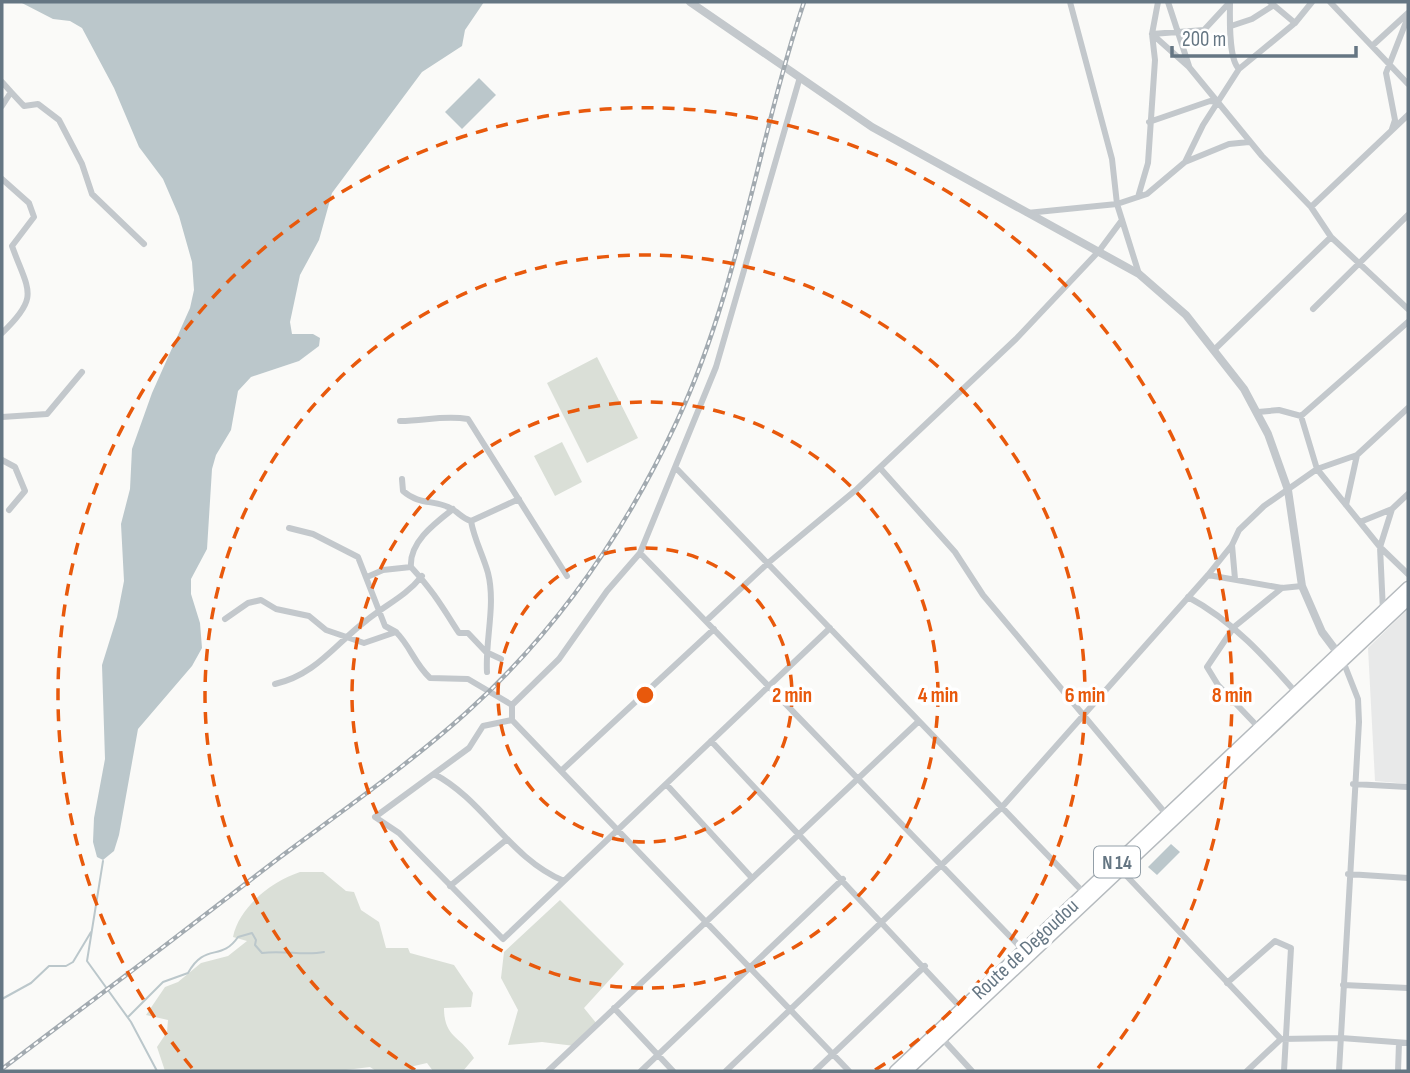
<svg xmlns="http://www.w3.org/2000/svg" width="1410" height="1073" font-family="'Sofia Sans Condensed',sans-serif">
	<rect width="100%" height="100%" fill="#fafaf8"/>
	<path fill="#e8e9e9" d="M1408,609v175l-33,-3 -7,-133z"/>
	<path fill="#dadfd7" d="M597,357l41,81 -51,25 -40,-80z
		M562,442l20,40 -27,14 -21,-40z
		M300,872h23l23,19 8,1 7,18 18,12 7,26h22l2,5 44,12 19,28 -2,14 -27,1c0,30 17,28 30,50l-11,13h-30l-6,-8 -13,3 -5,5h-33l-6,-4 -32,4h-173l-8,-24 10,-15 1,-12 -22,-5 19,-28 13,-5 23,-19 27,-7 19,-15 -14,-4c6,-30 39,-56 67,-65z
		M560,900l64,64 -40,44 13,16 -22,22 -33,-4 -34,3 10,-35 -17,-32 3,-26z"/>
	<path fill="#bbc7cb" d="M20,2h464l-19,28 -3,16 -40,26 -90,121 -13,47 -19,35 -10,47 2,12h21l7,4 -1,8 -20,15 -48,16 -13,14 -7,39 -15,25 -4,14 -5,80 -16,30v15l9,29 2,25 -10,18 -54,63 -19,106 -5,16 -11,9 -6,-3 -4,-15 1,-24 11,-59 -3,-94 15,-48 7,-36 -3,-57 9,-35 2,-40 20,-56 38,-85 4,-18 -2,-28 -13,-46 -16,-37 -24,-32 -25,-59 -32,-60 -12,-7 -17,-2z
		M479,78l17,17 -34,34 -17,-17z
		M1171,844l9,8 -23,23 -9,-8z"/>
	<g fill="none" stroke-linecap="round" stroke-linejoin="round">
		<path stroke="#bbc7cb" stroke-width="2" d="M103,861l-16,100 44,61 26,49
			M2,999l29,-16 18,-17h17l7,-4 18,-30
			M128,1017l35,-35 25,-9c17,-31 33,-11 50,-36l14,-4 4,7 -1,5 7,8c22,-3 42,3 62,-1"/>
		<defs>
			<path id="primary" d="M895,1071l513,-484
				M907,1071l501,-471"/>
		</defs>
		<use href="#primary" stroke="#b5babe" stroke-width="13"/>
		<path stroke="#c3c8cc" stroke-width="6" d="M1070,2l42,157 5,45 22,70
			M1168,2l21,64
			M1230,2c0,15 -2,57 9,67
			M1270,2l25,21
			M1330,2l78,82
			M1231,26l21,-7 22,-14
			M1152,34l37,33 73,89 49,51 20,30 77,72
			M1152,34l52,-4 26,-28
			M1372,46l36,-33
			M800,77l-84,290 -76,186 -33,38 -48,68 -47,46v15l337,351
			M2,82l9,10 -9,14
			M11,92l13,14 14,-2 21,16 23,44 10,30 52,50
			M1149,122l61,-21 8,1
			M1392,129l3,-9 -9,-47 22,-56
			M1185,162l44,-18 20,-2
			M2,179l27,24 5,14 -22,29c16,45 29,50 -10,87
			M1138,197l10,-34 7,-103 -3,-26 6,-32
			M1311,207l97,-92
			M1027,213l90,-9 30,-10 38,-32 18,-37 36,-56 56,-46 17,-21
			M1313,309l95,-94
			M1215,349l116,-112
			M1258,412l21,-2 22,6 16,53 63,78 3,64
			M1301,416l107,-94
			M2,417l45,-3 35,-42
			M400,421c25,0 43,-6 68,-2l99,157
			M2,460l13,7 10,24 -16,19
			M880,468l75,84 28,43 183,219
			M677,469l409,426
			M402,479l1,12c17,15 33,8 49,18 7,4 10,9 19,12 3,18 12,34 17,52 8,32 -3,67 -1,99
			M1346,505l11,-50
			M453,509c-18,14 -44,33 -42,58 22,24 30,38 48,66h9l18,19 15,7
			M1392,509l-12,38 28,27
			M471,521l48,-22
			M1360,522l32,-13 16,-15
			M289,528l24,6 45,23 27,69 11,6
			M1232,545l3,34
			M640,553l385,399
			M1208,575l74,13 20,-2
			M367,577l16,-7 28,-3
			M1188,597c45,24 77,60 110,98
			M225,619l23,-16 13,-3 15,9 33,7 17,14 38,13 32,-11c15,15 18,31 34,46l38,1 44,26
			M706,621l62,-58 89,-74 159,-150 83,-88 23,-31
			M275,684c41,-9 61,-41 92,-64 20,-16 39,-24 55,-44
			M512,720l-29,6 -14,22 -94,69 24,16 104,106 327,-311
			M1261,730l-43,-45 -11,-18 27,-40 48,-39
			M711,741l252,269
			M561,771l153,-142
			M434,774c50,26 75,84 130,107
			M666,784l86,94
			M1353,784l55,3
			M1121,870l160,169 60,-1 67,5
			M1348,874l60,4
			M450,886l56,-46
			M1227,983l48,-42 16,7 -7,123
			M1343,985l65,3
			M614,1008l59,63
			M940,1036l32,35
			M548,1071l371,-350
			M641,1071l202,-192
			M726,1071l276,-264 206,-232 24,-30 7,-15 25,-24 53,-37 40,-14 51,-47
			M815,1071l110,-105
			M1247,1071l34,-32
			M1339,1071l20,-349 -1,-23 -15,-38
			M1398,1071l1,-28"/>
		<path stroke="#c3c8cc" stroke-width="8" d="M690,2l182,125 267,147 47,41 58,74 24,45 20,56 14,96 20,46 18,24"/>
		<use href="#primary" stroke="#fff" stroke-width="10"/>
		<defs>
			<path id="rail" d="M2,1069c93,-70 185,-140 277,-211 63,-47 129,-93 187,-145 90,-81 160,-182 211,-292 62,-132 81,-281 127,-419"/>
		</defs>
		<use href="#rail" stroke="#a2aab0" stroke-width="4.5"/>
		<use href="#rail" stroke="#fff" stroke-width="2" stroke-dasharray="5" stroke-linecap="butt"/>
	</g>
	<g fill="none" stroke="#e8590c" stroke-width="3.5" stroke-dasharray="12 9">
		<circle cx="645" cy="695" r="147"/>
		<circle cx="645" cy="695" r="293"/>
		<path d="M415 1070A440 440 0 1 1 875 1070"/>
		<path d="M192 1068A587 587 0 1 1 1098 1068"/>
	</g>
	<g text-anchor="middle" stroke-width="7" stroke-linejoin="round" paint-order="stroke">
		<rect fill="#fff" stroke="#939fa8" stroke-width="2" x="1094" y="846.5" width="46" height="31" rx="5"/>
		<g font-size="19" font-weight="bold" fill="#657683">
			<text x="1117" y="869">N 14</text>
		</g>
		<g font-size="21" fill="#657683" stroke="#fff">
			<text transform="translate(1025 949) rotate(-43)" y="7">Route de Degoudou</text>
		</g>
	</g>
	<circle cx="645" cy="695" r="10" fill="#e8590c" stroke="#fff" stroke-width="3.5"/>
	<g font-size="21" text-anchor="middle" font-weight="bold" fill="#e8590c" stroke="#fff" stroke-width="7" stroke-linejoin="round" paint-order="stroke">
		<text x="792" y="702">2 min</text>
		<text x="938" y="702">4 min</text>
		<text x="1085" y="702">6 min</text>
		<text x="1232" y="702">8 min</text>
	</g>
	<rect width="1410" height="1073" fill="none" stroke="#657683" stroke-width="7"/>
	<path d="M1172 46v10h184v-10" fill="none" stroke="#657683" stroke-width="3.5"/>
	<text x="1182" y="46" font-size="21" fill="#657683" stroke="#ffffff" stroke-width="5" paint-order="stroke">200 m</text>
</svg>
